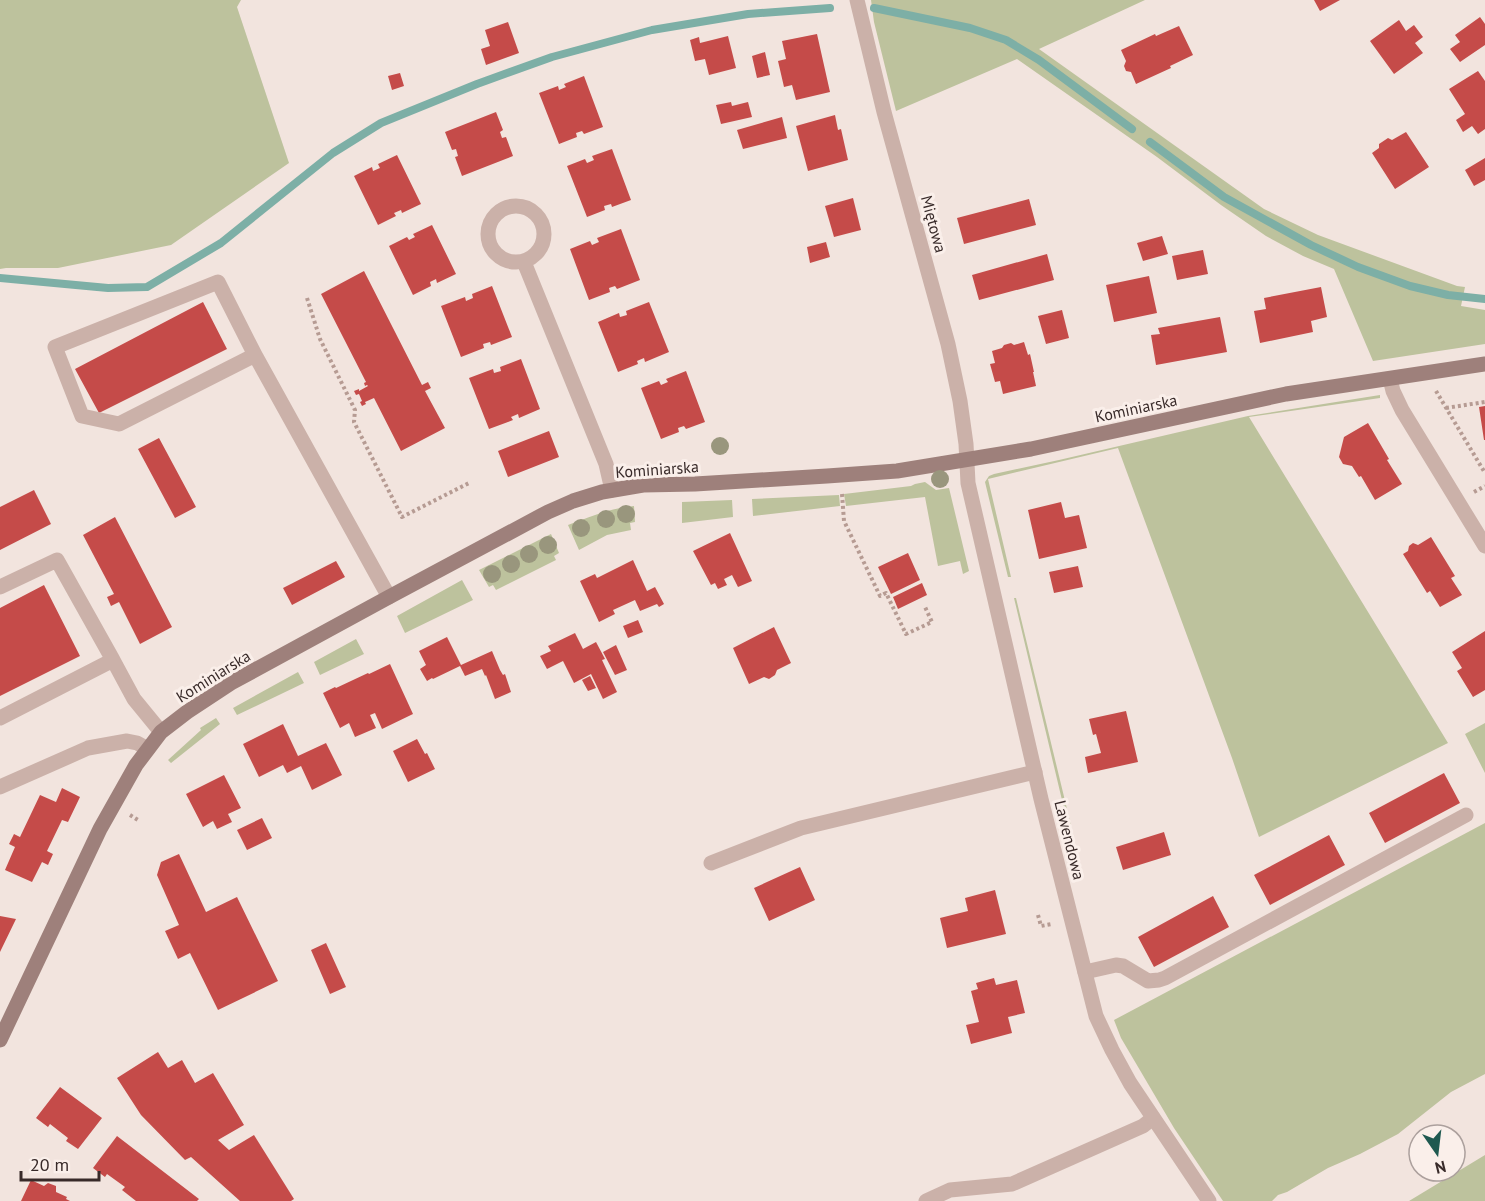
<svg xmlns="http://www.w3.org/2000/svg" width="1485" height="1201" font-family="'PT Sans',sans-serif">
	<rect width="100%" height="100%" fill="#f2e4de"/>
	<path fill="#bdc29d" d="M0,0h241l-4,7 52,156 -118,82 -113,23h-52l-6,1z
		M871,0h274l-106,49 225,160 54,26 139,51 8,1 -4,19 24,4v34l-112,17 -39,-92 -31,-13 -37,-20 -45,-31 -64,-48 -140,-98 -121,52 -22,-89z
		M1380,395v3l-131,19 199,326 -189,94 -27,-79 -114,-310 -130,31 23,98h-3l-23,-95 4,-6 5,-2 65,-14 189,-44z
		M925,482l11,8 13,-2 20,83 -6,3 -3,-13 -22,5 -13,-69 -79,9 -2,-12 67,-8 4,-2z
		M839,495l1,11 -87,10 -1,-17z
		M732,500l1,17 -51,6v-21z
		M634,506l1,16 -5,1 1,7 -24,5 -28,15 -11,-25c22,-8 42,-17 66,-19z
		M551,534l8,19 -5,3 2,4 -60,30 -3,-5 -4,2 -10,-17z
		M462,580l11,20 -68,33 -8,-17z
		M1014,598h2l58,240h-3z
		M356,639l8,15 -44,21 -6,-13z
		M298,672l6,11 -67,32 -4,-7z
		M216,718l4,6 -49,39 -3,-3 33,-30 -1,-2z
		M1485,723v50l-20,-39z
		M1485,823v251l-34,18 -53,42 -38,20 -32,14 -41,24 -9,3 -6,6h-49l-49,-73 -53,-90 -7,-18z
		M1485,1155v46h-76z"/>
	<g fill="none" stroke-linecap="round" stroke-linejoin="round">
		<path stroke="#7dafa6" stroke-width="8" d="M874,8l96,20 36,12 33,20 93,69
			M1150,142l74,55 87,48 47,22 52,19 38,9 37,4
			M0,278l108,10 39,-1 74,-44 112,-90 48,-30 96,-39 75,-27 100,-27 96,-16 82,-6"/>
	</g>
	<path fill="#c54b49" d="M1314,0h26l-20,11z
		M1480,17l5,7v21l-25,17 -10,-13 10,-7 -5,-7z
		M1399,20l7,11 8,-6 9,12 -8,6 8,10 -29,21 -24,-33z
		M508,22l11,31 -33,12 -5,-16 9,-3 -5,-16z
		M1179,26l14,29 -23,11 1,2 -35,16 -5,-12 -5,-1 -2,-5 2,-5 -5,-11 34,-16 1,2z
		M817,34l13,58 -34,8 -4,-15 -8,2 -6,-26 8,-2 -4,-18z
		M728,36l8,32 -27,7 -4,-16 -10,2 -5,-21 9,-3 1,6z
		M765,52l5,23 -13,3 -5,-22z
		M1478,71l7,10v48l-7,5 -6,-8 -9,6 -7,-12 9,-6 -16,-25z
		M400,73l4,13 -12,4 -4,-14z
		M584,76l19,51 -19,7 -2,-3 -6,2 1,4 -18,7 -20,-51 19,-7 1,4 7,-3 -2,-3z
		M731,102l1,4 16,-4 4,15 -31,7 -5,-19z
		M496,112l7,18 -3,2 2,6 4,-1 7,19 -51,20 -7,-19 3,-1 -2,-7 -4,1 -7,-18z
		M835,115l3,15 3,-1 7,31 -40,11 -12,-45z
		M782,117l5,21 -44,11 -6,-19z
		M1406,132l23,35 -34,22 -23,-36 7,-5v-4l9,-6 4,2z
		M612,149l19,51 -19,7 -1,-3 -7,2 1,4 -18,7 -20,-51 18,-7 2,4 7,-3 -2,-4z
		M397,155l24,49 -19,9 -1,-3 -7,3 2,3 -18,9 -24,-49 18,-9 1,4 7,-3 -2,-4z
		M1485,158v22l-11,6 -9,-16z
		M853,198l8,32 -27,7 -9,-31z
		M1029,199l7,26 -72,19 -7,-26z
		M432,225l24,49 -19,9 -1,-4 -6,3 1,4 -18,9 -24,-49 18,-9 2,3 6,-3 -2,-3z
		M621,229l19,51 -23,9 -2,-3 -6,2 1,4 -21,8 -19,-51 20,-8 2,4 7,-3 -2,-4z
		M1162,236l6,18 -25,7 -6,-18z
		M826,242l4,15 -20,6 -3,-16z
		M1203,250l5,24 -31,6 -5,-24z
		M1047,254l7,26 -75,20 -7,-25z
		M364,271l58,114 6,-3 3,6 -6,3 20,37 -44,23 -27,-53 -9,4 1,2 -4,2 -2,-4 2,-1 -3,-7 -3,1 -2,-4 5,-2v2l9,-5 -1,-1 -2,1 -1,-3 2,-1 -45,-88z
		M1149,276l8,37 -43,9 -8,-37z
		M492,286l20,51 -21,8 -1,-3 -7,2 1,4 -23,9 -20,-51 24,-9 1,4 7,-3 -1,-4z
		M1321,287l6,30 -16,4 2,11 -53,11 -6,-32 12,-2 -2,-11z
		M203,302l24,47 -128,64 -24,-44z
		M649,302l20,50 -24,10 -1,-4 -7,3 1,3 -20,8 -20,-50 21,-9 1,4 7,-2 -1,-4z
		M1062,310l7,28 -23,6 -8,-28z
		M1220,317l7,35 -71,13 -5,-30 9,-1 -2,-6z
		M1024,342l4,13 2,-1 4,18h-1l3,14 -33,8 -3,-13 -5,1 -5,-18 5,-1 -3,-12 10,-3 2,-3 7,-2 3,2z
		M521,359l19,50 -21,9 -1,-4 -7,3 2,3 -24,9 -20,-51 24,-9 1,4 7,-2 -1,-4z
		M686,371l19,51 -19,7 -2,-3 -6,2 1,4 -18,7 -20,-51 18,-7 2,4 7,-3 -2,-3z
		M1485,406v34h-1l-5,-33z
		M1368,423l21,36 -2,1 15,24 -27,16 -14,-24 -2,1 -7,-11 -9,-2 -4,-7 5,-20z
		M549,431l10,26 -51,20 -10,-26z
		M159,438l37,69 -21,11 -37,-69z
		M34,490l17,34 -51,26v-43z
		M1061,502l4,16 14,-3 8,33 -48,11 -11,-49z
		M115,517l57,110 -32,17 -21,-42 -8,4 -4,-9 7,-3 -31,-59z
		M730,533l22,48 -14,6 -6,-12 -8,4 3,6 -9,4 -3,-6 -4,2 -18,-34z
		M1431,537l24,39 -4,2 11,17 -22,12 -10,-16 -3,2 -24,-39 5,-3 1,-5 4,-3 5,2z
		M908,553l12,27 -29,14 -13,-27z
		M633,560l14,31 8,-4 9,17 -5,3 -2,-3 -17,7 -5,-11 -22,10 2,4 -16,8 -19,-41 15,-7 2,4z
		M336,561l9,16 -53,28 -9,-17z
		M1078,566l5,21 -29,6 -5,-21z
		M922,583l5,12 -29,14 -5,-12z
		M44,585l36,71 -80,40v-88z
		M638,620l5,12 -15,6 -5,-12z
		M774,627l17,36 -14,7 -2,5 -6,4 -5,-2 -15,7 -16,-36z
		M1485,631v59l-12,7 -16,-26 5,-3 -10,-16z
		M575,633l8,16 13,-7 9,17 -3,1 15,32 -14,7 -12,-25 -17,9 -11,-22 -16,8 -7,-13 11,-5 -3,-5z
		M447,637l14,28 31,-14 8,19 3,5 2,-1 6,18 -16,7 -9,-24 -1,1 -3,-7 -17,7 -5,-10 -27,13 -1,-1 -5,3 -7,-12 6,-4 -7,-14z
		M616,645l11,25 -12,5 -12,-23z
		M390,664l23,50 -31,15 -7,-16 -5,2 6,13 -21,9 -6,-14 -9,5 -17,-35 12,-6 1,1 32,-15 1,1z
		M590,676l6,12 -8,3 -6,-11z
		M1126,711l12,51 -50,11 -3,-16 16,-4 -5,-19 -3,1 -4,-16z
		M283,724l15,32 28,-13 16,32 -30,15 -11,-24 -14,7 -4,-8 -24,12 -16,-33z
		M417,739l8,15 2,-1 8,16 -27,13 -15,-31z
		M1444,773l16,30 -75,40 -16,-30z
		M224,775l17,33 -13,6 4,8 -15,7 -4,-8 -10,6 -17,-33z
		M62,788l18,9 -12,25 -6,-2 -15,31 6,3 -5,11 -6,-3 -10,20 -27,-12 10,-23 -6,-3 5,-10 6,3 20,-42 16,7z
		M262,818l10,20 -25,12 -10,-20z
		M1164,832l7,23 -48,15 -7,-23z
		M1329,835l16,30 -75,40 -16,-30z
		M179,854l27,58 31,-15 41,84 -60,29 -28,-57 -12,6 -13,-28 14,-6 -22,-50 4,-13z
		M800,867l15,33 -46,21 -15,-33z
		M995,890l11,44 -59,14 -7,-30 28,-7 -3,-13z
		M1213,896l16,31 -75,40 -16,-30z
		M0,916l16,3 -16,33z
		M326,943l20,44 -16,7 -19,-44z
		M994,978l2,7 21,-5 8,33 -17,4 4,16 -41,11 -5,-19 13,-3 -8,-31 7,-2 -2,-6z
		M158,1052l10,16 14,-8 13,23 18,-10 31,52 -26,15 11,10 25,-15 40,64 -3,2h-51l-49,-44 -6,3 -44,-45 -24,-37z
		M60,1087l42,31 -24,31 -12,-8 2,-3 -18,-14 -2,3 -12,-9z
		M117,1136l82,63 -2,2h-61l-14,-11 3,-3 -18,-13 -2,3 -12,-9z
		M31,1180l13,6 4,-3 8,3v6l11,5 -1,2 4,2h-49z"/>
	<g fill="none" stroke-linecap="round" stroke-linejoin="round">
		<path stroke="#b69b93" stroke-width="4" stroke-dasharray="3 3" stroke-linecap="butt" d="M307,298l13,41 35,71 -1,12 48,95 69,-35
			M1436,391l49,82
			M1446,408l39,-6
			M1474,492l11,-6
			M842,494l2,27 36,75 6,-3 20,41 26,-12 -7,-15
			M130,815l8,5
			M1038,915l3,11 11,-2"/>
		<path stroke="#cbb1a9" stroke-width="15" d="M488 234a28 28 0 1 1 56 0a28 28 0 1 1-56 0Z
			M524,262l82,202 6,26
			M255,355l-37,-73 -163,65 27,69 37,8 136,-69 134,242
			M1390,379l3,12 9,19 83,136
			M0,587l57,-27 56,100
			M0,718l113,-58 21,39 27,33
			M711,863l90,-35 234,-56
			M1085,972l31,-7 7,1 25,15 11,-1 6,-2 301,-163
			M926,1201l24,-11 62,-6 131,-58 10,-8"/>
		<path stroke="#cbb1a9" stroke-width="15" d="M857,0l27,112 64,232 12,57 6,43 2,39 73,316 55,217 16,34 18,33 79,118
			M0,787l88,-39 39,-7 10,2 11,6"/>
		<path stroke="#9e807b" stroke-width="15" d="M0,1040l100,-211 36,-64 25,-33 26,-20 44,-29 158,-86 159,-85 25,-11 29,-9 41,-7 52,-1 132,-8 70,-5 134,-22 255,-55 199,-30"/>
	</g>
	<g fill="#99967d">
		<circle cx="720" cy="446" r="9"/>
		<circle cx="940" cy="479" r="9"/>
		<circle cx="626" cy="514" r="9"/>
		<circle cx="606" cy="519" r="9"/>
		<circle cx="581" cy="528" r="9"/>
		<circle cx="548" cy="545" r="9"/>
		<circle cx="529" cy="554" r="9"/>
		<circle cx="511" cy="564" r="9"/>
		<circle cx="492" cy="574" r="9"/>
	</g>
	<g text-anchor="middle" stroke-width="6" stroke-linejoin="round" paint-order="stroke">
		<g font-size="16" fill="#382a29" stroke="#faefea">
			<text transform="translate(934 224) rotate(75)" y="6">Miętowa</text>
			<text transform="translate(1136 408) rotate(-12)" y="6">Kominiarska</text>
			<text transform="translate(657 469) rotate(-4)" y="6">Kominiarska</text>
			<text transform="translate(213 676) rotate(-32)" y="6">Kominiarska</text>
			<text transform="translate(1070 840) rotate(76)" y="6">Lawendowa</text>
		</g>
	</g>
	<g transform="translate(1437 1153) rotate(166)"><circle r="28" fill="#faefea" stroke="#aca09d" stroke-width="1.5"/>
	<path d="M0-4.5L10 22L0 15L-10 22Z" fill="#1f5950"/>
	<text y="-9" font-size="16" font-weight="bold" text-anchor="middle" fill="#382a29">N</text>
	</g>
	<path d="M21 1171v9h78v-9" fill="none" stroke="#382a29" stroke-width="3"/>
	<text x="30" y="1171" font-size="18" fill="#382a29" stroke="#faefea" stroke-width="4.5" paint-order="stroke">20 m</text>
</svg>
